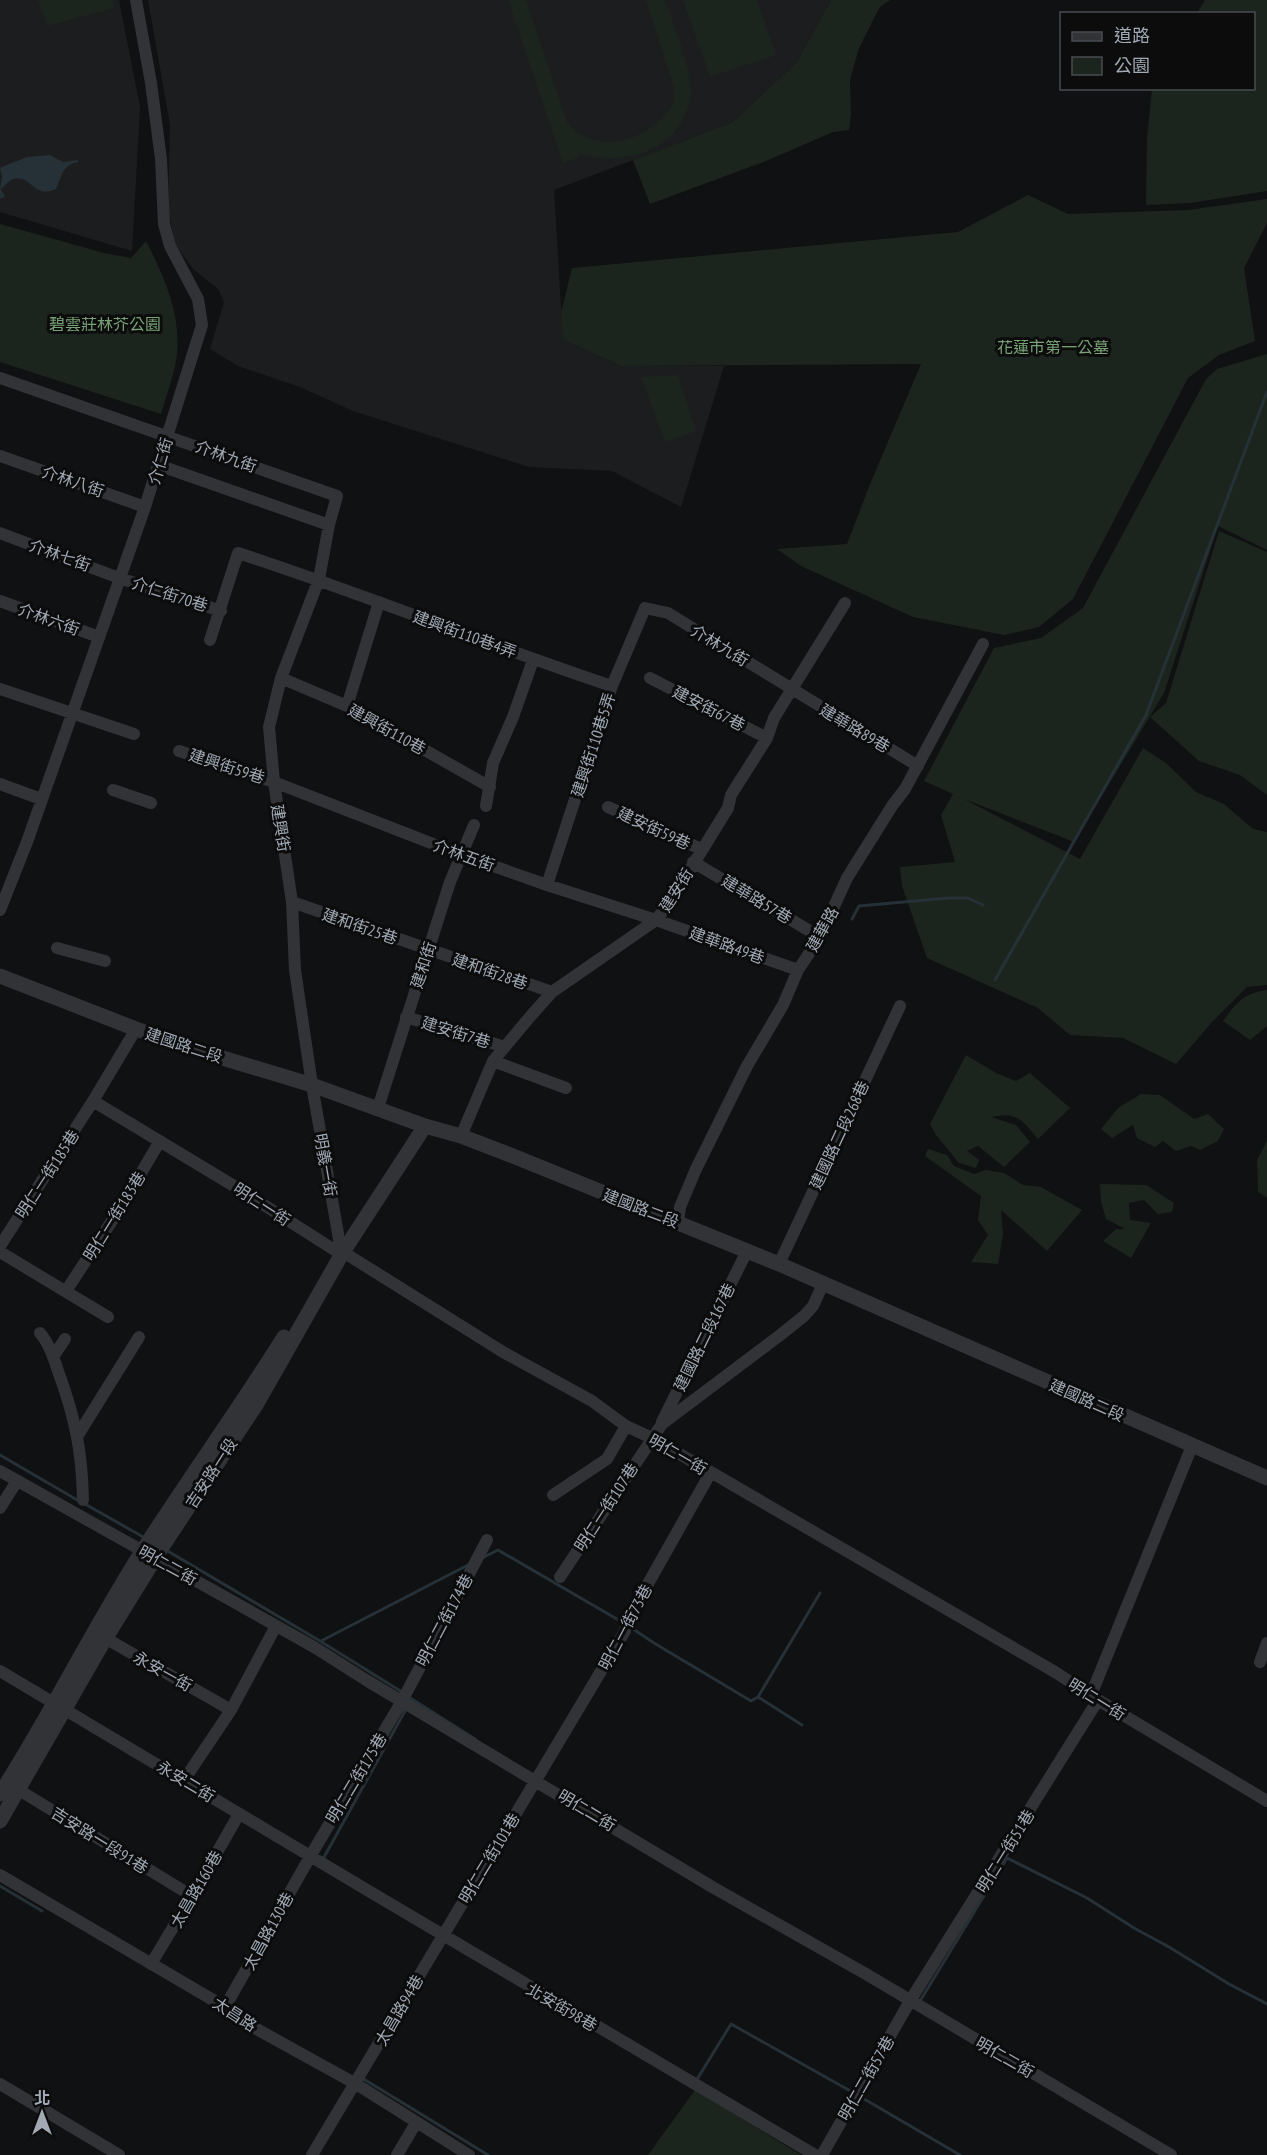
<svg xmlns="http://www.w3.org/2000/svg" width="1267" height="2155" font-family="'PT Sans Narrow','Noto Sans TC',sans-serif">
	<rect width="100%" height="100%" fill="#101112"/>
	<path fill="#1c1d1f" d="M0,0h119l21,107 -8,144 -132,-39z
		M148,0h683l-35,63 -65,60 -177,67 9,150 58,26h103l-43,141 -69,-36 -83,-4 -176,-56 -53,-24 -62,-21 -28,-17 14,-47 -6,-13 -25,-20 -18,-25 -7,-34 2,-85z"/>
	<path fill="#1c251d" d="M38,0h74l2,8 -67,18z
		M508,0h18l41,122c24,31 70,23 95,-4 6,-5 11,-12 12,-20 1,-4 0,-10 -1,-14l-27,-84h19c9,26 28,72 26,98 0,6 -4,11 -6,17 -17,40 -69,51 -106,38l1,4 -17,6z
		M683,0h74l19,55 -66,22z
		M831,0h59l-11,8 -20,40 -9,32 1,33 -2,17 -16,2 -67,29 -116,43 -17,-44 98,-37 65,-60z
		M1205,0h62v191l-77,12 -44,2 1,-67 5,-49 102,-1v-74l-57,-1z
		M1028,195l40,19 120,-4 79,-11v24l-23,45 11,73 -36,14 -31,23 -115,221 -34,28 -35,8 -91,-18 -112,-51 -24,-17 70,-5 23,-60 51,-120 -300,2 -58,-26 -2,-27 11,-45 386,-36z
		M0,224l104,29 27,5 15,-17c19,37 37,77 30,120 -3,17 -10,36 -15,53l-161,-52z
		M1267,354v196l-49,-24 -54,167 -90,149 -110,-43 116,60 63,-111 23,15 30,29 28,12 29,25 14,3v153l-20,2 -34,34 -37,43 -53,-26 -53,-3 -32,-27 -111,-50 -25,-72 -2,-19 55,-5 -14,-47 12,-21 -29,-13 70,-133 47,-10 42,-30 123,-229 11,-10z
		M678,375l18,56 -31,11 -24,-65z
		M1219,531l48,21v243l-27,-20 -41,-14 -49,-44 16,-14z
		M1267,990v36l-17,14 -27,-19c14,-19 21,-28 44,-31z
		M966,1055l30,18 20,8 14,-8 40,35 -32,31c-17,-20 -20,-27 -47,-22l25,8 14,17 -26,25 -26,-21 -11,5 12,9 -3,8 -17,-5 -23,-28 -6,-11z
		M1141,1094l19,1 34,24 14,-5 16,15 -6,12 -18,9 -9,-4 -15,5 -13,-10 -8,6 -18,-9 -4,-13 -21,13 -11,-9 17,-21z
		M1267,1141v57l-9,-6 -1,-32z
		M928,1149l19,6 7,11 20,8 12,-4 18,3 19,12 18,2 41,23 -35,41 -46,-41 2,24 -5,30 -27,-2 17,-27 -10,-15 3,-24 -56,-40z
		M1100,1184l46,1 28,18 -2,9 -14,2 -14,-14 -15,3 1,17 21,3 -20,35 -28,-17 13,-12h9l-19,-10 -5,-17z
		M695,2090l106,65h-153z"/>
	<path fill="#263137" d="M50,155l13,7 15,-2v2c-16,3 -16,14 -22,27 -24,11 -24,-17 -45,-9 -3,2 -8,7 -11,10l2,-14 -2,-8 2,-1 25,-10z"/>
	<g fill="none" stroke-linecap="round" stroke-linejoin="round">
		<path stroke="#263137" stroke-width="3" d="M0,191l3,5 -3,1
			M852,919l7,-13 89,-8h20l15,7
			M995,980l151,-265 121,-323
			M0,1455l79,46
			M85,1504l60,34
			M166,1550l154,91 82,51
			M482,1558l16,-8 124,72
			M630,1627l24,16 97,58 7,-4 44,28
			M321,1641l147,-76
			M407,1696l68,43
			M758,1697l62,-104
			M323,1859l82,-148 -3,-2
			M0,1886l42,25
			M920,2001l87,-143 80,40 47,30 35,19 60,37 38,20
			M362,2078l126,77
			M696,2081l35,-57 123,69
			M859,2096l101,59"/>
		<path stroke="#313337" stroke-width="12" d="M0,378l337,118 -8,29 -10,54 -38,99 -12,49 5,55 18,120 3,68 17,115 28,160
			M0,456l145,51
			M158,465l171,60
			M0,533l119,45 102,33
			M0,601l99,36
			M210,640l28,-87c126,41 248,91 374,133
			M281,678l66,28 143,81
			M650,678l117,60
			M0,689l134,45
			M347,706l32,-104
			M179,751l95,31 185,72 88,31 109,35 142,50
			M0,784l41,15
			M113,790l38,13
			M486,806l7,-43 20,-46 20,-57
			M608,807l93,42
			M693,862l127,75
			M547,885l65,-199 33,-78 23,5 250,153
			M292,902l260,90
			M0,910l27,-68 118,-335 57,-182 -4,-26 -28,-53 -6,-22 -3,-65 -10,-76 -15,-83
			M57,948l48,13
			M406,1017l99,30
			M493,1061l73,27
			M93,1101l146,88 97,62 7,1 160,100 89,49 34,25 26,12 403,234 43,28 169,101
			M378,1108l72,-226 24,-57
			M461,1136l32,-75 36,-43 23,-26 104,-72 16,-21 56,-91 3,-13 36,-57 7,-20 71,-115
			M678,1222l2,-15 16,-38 51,-103 36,-61 15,-35 22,-33 27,-59 45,-72 13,-17 78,-145
			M0,1246l93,-145 43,-72
			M0,1252l108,65
			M779,1264l121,-258
			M66,1291l53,-81 41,-69
			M40,1333c9,10 14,25 18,38 17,46 24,80 25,129
			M53,1357l12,-18
			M662,1422l85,-171
			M78,1435l61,-98
			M0,1471l314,176 52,33 348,208 152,86 305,181
			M553,1495l54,-36 19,-33
			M0,1508l17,-27
			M560,1577l102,-153 117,-88 25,-20 9,-10 10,-22
			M98,1634l133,76
			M1260,1662l7,-19
			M0,1671c271,162 543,324 815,484
			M1091,1695l101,-249
			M184,1780l47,-70 45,-84
			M12,1783l7,7 173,106
			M0,1875l225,132 28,20 103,57 113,71
			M151,1964l41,-68 47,-82
			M225,2007l86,-152 91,-154 85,-161
			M0,2084l119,71
			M312,2155l313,-524 2,-10 84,-149
			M397,2155l19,-32
			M822,2155l88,-154 188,-301"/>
		<path stroke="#313337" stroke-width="15" d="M0,976l136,53 67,23 109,33 113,41 36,10 52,20 266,108 488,214
			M0,1794c51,-79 92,-164 143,-244 46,-72 96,-141 141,-213
			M0,1821l105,-182 57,-92 94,-142 87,-153 82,-126"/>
	</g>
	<g text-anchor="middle" stroke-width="6" stroke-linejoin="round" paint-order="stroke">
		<g font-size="16" fill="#78a175" stroke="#0c0c0d">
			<text x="105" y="330">碧雲莊林芥公園</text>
			<text x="1053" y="353">花蓮市第一公墓</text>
		</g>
		<g font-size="16" fill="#a0a9b4" stroke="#0c0c0d">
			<text transform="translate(226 456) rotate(20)" y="6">介林九街</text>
			<text transform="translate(160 461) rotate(-73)" y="6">介仁街</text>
			<text transform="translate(73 481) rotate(19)" y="6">介林八街</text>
			<text transform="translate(60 555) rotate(20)" y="6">介林七街</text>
			<text transform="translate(170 594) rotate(18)" y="6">介仁街70巷</text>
			<text transform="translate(49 619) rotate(20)" y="6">介林六街</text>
			<text transform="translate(465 634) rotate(20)" y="6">建興街110巷4弄</text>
			<text transform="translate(720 645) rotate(31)" y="6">介林九街</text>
			<text transform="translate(709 708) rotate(27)" y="6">建安街67巷</text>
			<text transform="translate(855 728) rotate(31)" y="6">建華路89巷</text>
			<text transform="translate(387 729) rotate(29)" y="6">建興街110巷</text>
			<text transform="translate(593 745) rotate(-72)" y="6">建興街110巷5弄</text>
			<text transform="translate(227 766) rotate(18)" y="6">建興街59巷</text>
			<text transform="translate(281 828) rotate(81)" y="6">建興街</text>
			<text transform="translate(654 828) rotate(25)" y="6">建安街59巷</text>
			<text transform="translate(464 855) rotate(20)" y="6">介林五街</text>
			<text transform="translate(676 890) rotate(-58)" y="6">建安街</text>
			<text transform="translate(757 899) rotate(31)" y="6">建華路57巷</text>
			<text transform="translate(360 926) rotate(19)" y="6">建和街25巷</text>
			<text transform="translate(822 929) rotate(-61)" y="6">建華路</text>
			<text transform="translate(727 945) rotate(20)" y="6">建華路49巷</text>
			<text transform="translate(423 965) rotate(-72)" y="6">建和街</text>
			<text transform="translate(490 971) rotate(19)" y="6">建和街28巷</text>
			<text transform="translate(456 1032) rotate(17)" y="6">建安街7巷</text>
			<text transform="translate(184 1045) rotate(18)" y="6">建國路二段</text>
			<text transform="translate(839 1135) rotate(-65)" y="6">建國路二段268巷</text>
			<text transform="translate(326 1165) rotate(80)" y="6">明義一街</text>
			<text transform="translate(47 1174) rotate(-57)" y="6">明仁一街185巷</text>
			<text transform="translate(262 1204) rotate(33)" y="6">明仁一街</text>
			<text transform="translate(641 1208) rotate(21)" y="6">建國路二段</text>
			<text transform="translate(114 1216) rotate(-58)" y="6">明仁一街183巷</text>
			<text transform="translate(704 1337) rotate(-64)" y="6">建國路二段167巷</text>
			<text transform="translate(1087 1400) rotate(24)" y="6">建國路二段</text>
			<text transform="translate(678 1454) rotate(30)" y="6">明仁一街</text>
			<text transform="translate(211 1473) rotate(-57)" y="6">吉安路一段</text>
			<text transform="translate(606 1507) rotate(-57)" y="6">明仁一街107巷</text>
			<text transform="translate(168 1565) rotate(29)" y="6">明仁二街</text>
			<text transform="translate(444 1620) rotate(-62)" y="6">明仁二街174巷</text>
			<text transform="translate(625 1627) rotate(-62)" y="6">明仁一街73巷</text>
			<text transform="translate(163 1671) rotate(29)" y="6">永安一街</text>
			<text transform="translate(1097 1699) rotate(32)" y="6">明仁一街</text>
			<text transform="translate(356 1778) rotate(-59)" y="6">明仁二街175巷</text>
			<text transform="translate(186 1781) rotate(31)" y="6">永安二街</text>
			<text transform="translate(587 1810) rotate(31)" y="6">明仁二街</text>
			<text transform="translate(100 1840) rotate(32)" y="6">吉安路一段91巷</text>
			<text transform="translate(1005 1851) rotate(-58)" y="6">明仁一街51巷</text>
			<text transform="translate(489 1858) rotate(-59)" y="6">明仁二街101巷</text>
			<text transform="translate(196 1889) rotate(-60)" y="6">太昌路160巷</text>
			<text transform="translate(268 1931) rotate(-61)" y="6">太昌路130巷</text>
			<text transform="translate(562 2007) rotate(30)" y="6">北安街98巷</text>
			<text transform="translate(399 2010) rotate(-60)" y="6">太昌路94巷</text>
			<text transform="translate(235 2014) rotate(33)" y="6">太昌路</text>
			<text transform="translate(1005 2057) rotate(30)" y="6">明仁二街</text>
			<text transform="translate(866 2078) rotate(-60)" y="6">明仁二街57巷</text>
		</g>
	</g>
	<rect x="1060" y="12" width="195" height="78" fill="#0c0c0d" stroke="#474b50" stroke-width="1.5"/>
	<rect x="1072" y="32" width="30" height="9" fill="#313337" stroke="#474b50" stroke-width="1.5"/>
	<text x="1114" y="42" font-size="18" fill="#a0a9b4">道路</text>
	<rect x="1072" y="57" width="30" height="18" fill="#1c251d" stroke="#474b50" stroke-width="1.5"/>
	<text x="1114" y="72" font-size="18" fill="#a0a9b4">公園</text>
	<g transform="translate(42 2113)" stroke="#0c0c0d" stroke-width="4.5" paint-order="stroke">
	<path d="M0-4.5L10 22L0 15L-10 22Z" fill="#a0a9b4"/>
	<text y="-9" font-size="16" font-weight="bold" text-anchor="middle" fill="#a0a9b4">北</text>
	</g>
</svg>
